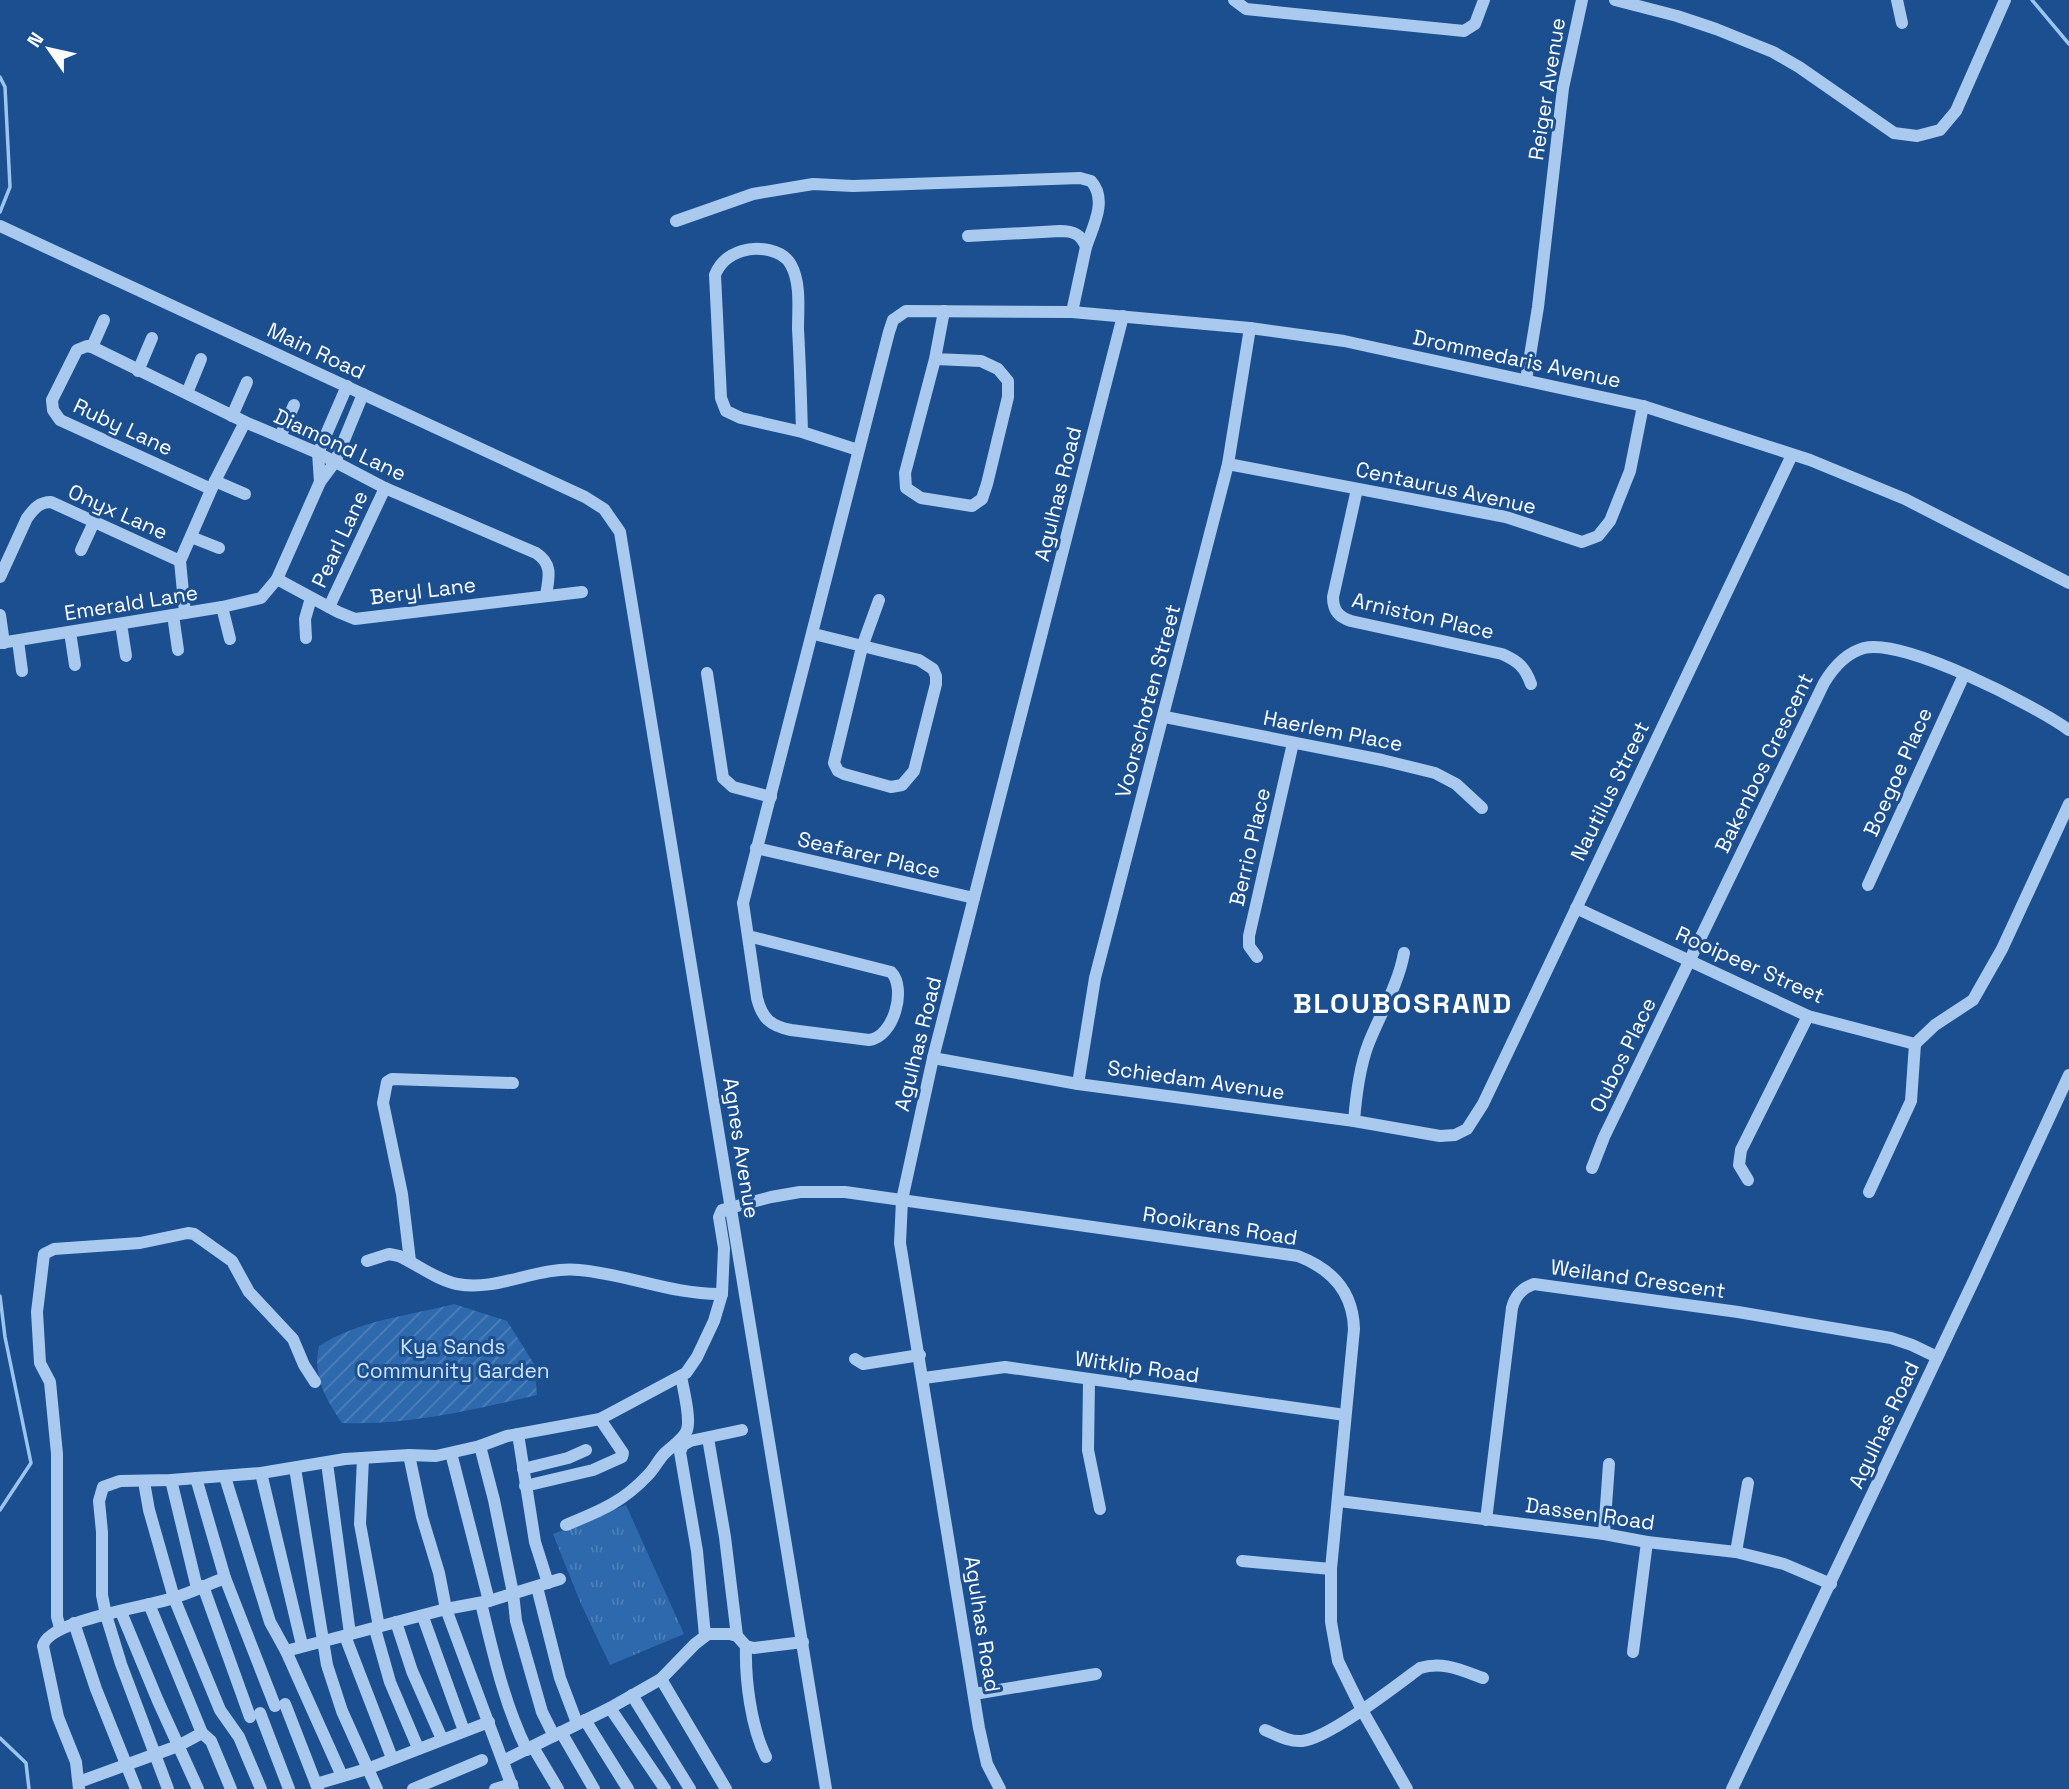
<svg xmlns="http://www.w3.org/2000/svg" width="2069" height="1789" viewBox="0 0 2069 1789" font-family="'Space Grotesk',sans-serif">
	<defs>
		<pattern id="park-tufts" width="24" height="20" patternUnits="userSpaceOnUse" patternTransform="scale(1.75)"><rect width="24" height="20" fill="#2e69ad"/><path d="M3 7l-1-3M5 7V3M7 7l1-3M15 17l-1-3M17 17v-4M19 17l1-3" fill="none" stroke="#4d80b9"/></pattern>
		<pattern id="garden-furrows" width="10" height="10" patternUnits="userSpaceOnUse" patternTransform="scale(1.75)"><rect width="10" height="10" fill="#2e69ad"/><path d="M-1 1l2-2M0 10L10 0M9 11l2-2" fill="none" stroke="#4d80b9"/></pattern>
	</defs>
	<rect width="100%" height="100%" fill="#1b4f8f"/>
	<polygon fill="url(#park-tufts)" points="626,1505 684,1634 610,1665 581,1604 553,1534"/>
	<path fill="url(#garden-furrows)" d="M 454,1304 L 507,1321 L 534,1364 L 537,1395 C 474,1410 406,1426 342,1423 C 326,1399 312,1376 319,1346 C 359,1320 408,1316 454,1304 Z"/>
	<g fill="none" stroke-linecap="round" stroke-linejoin="round">
		<g stroke="#9cc4f0" stroke-width="3.5">
			<polyline points="2032,0 2069,44"/>
			<polyline points="0,77 5,87 10,187 0,212"/>
			<polyline points="0,1296 5,1337 31,1463 0,1510"/>
			<polyline points="0,1738 26,1763 29,1789"/>
		</g>
		<g stroke="#a9c9ee" stroke-width="12">
			<polyline points="1234,0 1246,9 1464,31 1475,24 1484,0"/>
			<polyline points="1615,0 1677,16 1716,29 1773,52 1799,67 1894,133 1917,136 1940,130 1956,111 2005,0"/>
			<polyline points="1897,0 1902,23"/>
			<path d="M 676,221 L 753,194 L 813,184 L 853,186 L 1080,178 L 1091,181 C 1108,200 1093,226 1086,247"/>
			<polyline points="0,226 585,497 604,509 620,532 826,1789"/>
			<path d="M 968,236 L 1060,231 C 1073,231 1081,234 1086,247 L 1072,312"/>
			<polyline points="92,347 104,320"/>
			<polyline points="935,359 981,361 998,369 1008,381 1008,397 987,484 982,499 972,506 921,498 906,488 905,473 935,359 944,311"/>
			<polyline points="138,371 152,338"/>
			<polyline points="1526,380 1538,307 1563,88 1582,0"/>
			<polyline points="187,393 201,359"/>
			<polyline points="232,416 247,382"/>
			<path d="M 802,432 C 801,398 800,363 798,329 C 798,309 801,283 791,265 C 783,249 757,246 742,251 C 729,255 720,262 715,275 L 721,398 L 726,411 L 741,418 L 802,432 L 858,450"/>
			<polyline points="280,437 294,405"/>
			<polyline points="1228,464 1506,517 1582,542 1598,536 1610,521 1630,471 1643,406"/>
			<polyline points="215,481 245,494"/>
			<polyline points="320,482 318,453 347,386"/>
			<path d="M 211,489 L 60,420 L 53,410 L 52,400 L 77,350 L 87,346 L 92,347 L 245,422 L 318,453 L 385,488 L 536,553 C 553,564 549,577 546,595"/>
			<path d="M 1357,489 L 1333,597 C 1333,611 1339,617 1351,621 L 1502,654 C 1518,661 1525,667 1531,684"/>
			<polyline points="191,537 219,548"/>
			<polyline points="81,550 94,522"/>
			<path d="M 0,577 L 27,518 C 34,509 39,502 51,502 L 180,561"/>
			<polyline points="277,579 338,612 355,619 582,592"/>
			<polyline points="222,607 230,639"/>
			<polyline points="329,607 385,488"/>
			<polyline points="185,613 180,561 215,481 245,422"/>
			<polyline points="0,615 4,643"/>
			<polyline points="173,615 178,650"/>
			<polyline points="121,624 126,656"/>
			<polyline points="70,632 75,665"/>
			<polyline points="814,634 919,660 933,669 936,676 936,684 914,771 902,785 891,787 844,774 838,771 834,763 862,647 879,600"/>
			<polyline points="306,638 305,619 311,598"/>
			<polyline points="18,641 22,671"/>
			<polyline points="0,643 222,607 261,598 277,579 320,482 335,462 363,394"/>
			<polyline points="707,673 723,778 733,787 771,797"/>
			<polyline points="1165,717 1382,760 1435,773 1456,784 1482,808"/>
			<polyline points="756,848 974,898"/>
			<polyline points="1868,885 1964,675"/>
			<polyline points="1576,908 1808,1016 1915,1044 1935,1025 1973,1000 2002,949 2069,804"/>
			<path d="M 748,936 L 891,972 C 907,988 894,1037 869,1040 L 791,1030 C 770,1026 762,1018 757,998 L 743,903 L 889,332 L 893,320 L 906,311 L 1072,312 L 1250,328 L 1344,341 L 1643,406 L 1810,460 L 1905,499 L 2069,583"/>
			<polyline points="1257,957 1249,946 1249,936 1293,743"/>
			<polyline points="933,1058 1078,1084 1354,1121 1440,1136 1455,1135 1467,1129 1483,1104 1792,455"/>
			<polyline points="1078,1084 1095,978 1228,464 1250,328"/>
			<path d="M 1354,1121 C 1356,1096 1359,1069 1368,1045 C 1380,1014 1398,986 1404,953"/>
			<path d="M 1592,1168 L 1604,1137 L 1824,683 C 1833,668 1846,653 1864,648 C 1904,638 2034,705 2069,730"/>
			<polyline points="1748,1180 1739,1165 1741,1150 1808,1016"/>
			<polyline points="1869,1192 1911,1101 1915,1044"/>
			<path d="M 367,1261 L 389,1254 L 399,1256 C 418,1265 437,1280 457,1284 C 498,1292 536,1266 579,1270 C 627,1274 673,1295 722,1294"/>
			<polyline points="410,1261 402,1194 383,1103 387,1082 392,1079 513,1083"/>
			<polyline points="855,1359 863,1364 920,1355"/>
			<polyline points="924,1378 1005,1367 1345,1415"/>
			<polyline points="1089,1381 1088,1450 1100,1509"/>
			<polyline points="518,1434 535,1542 548,1583"/>
			<polyline points="708,1438 725,1537 737,1636"/>
			<polyline points="480,1446 494,1500 513,1593 516,1621 542,1712 554,1736"/>
			<polyline points="451,1453 489,1601"/>
			<polyline points="409,1455 422,1517 439,1573 446,1609 513,1789"/>
			<polyline points="363,1458 360,1524 379,1627"/>
			<polyline points="327,1463 350,1634"/>
			<polyline points="295,1468 327,1665 342,1711 377,1789"/>
			<polyline points="523,1469 568,1458 586,1450"/>
			<polyline points="261,1473 302,1645"/>
			<polyline points="225,1477 270,1622 286,1651 342,1776"/>
			<polyline points="196,1478 225,1578 275,1706"/>
			<polyline points="171,1480 197,1588"/>
			<polyline points="144,1482 149,1510 174,1598 220,1710 239,1737 261,1789"/>
			<polyline points="525,1486 593,1470 622,1457 623,1453 600,1419"/>
			<polyline points="1339,1501 1604,1534 1647,1542 1736,1552 1784,1564 1831,1584"/>
			<path d="M 1486,1520 L 1512,1308 C 1515,1296 1522,1288 1534,1284 L 1738,1312 L 1891,1338 L 1912,1345 L 1937,1357"/>
			<path d="M 566,1525 C 600,1511 623,1502 648,1475 C 655,1468 658,1460 665,1453 C 672,1446 684,1439 687,1430 C 691,1418 683,1388 681,1376"/>
			<polyline points="1604,1534 1609,1464"/>
			<polyline points="1736,1552 1748,1483"/>
			<polyline points="1242,1561 1331,1569"/>
			<polyline points="203,1586 250,1717"/>
			<polyline points="537,1587 560,1678 577,1723"/>
			<path d="M 481,1603 C 493,1652 504,1704 527,1750"/>
			<polyline points="149,1604 202,1733 211,1741 231,1789"/>
			<polyline points="121,1612 158,1701 198,1789"/>
			<polyline points="423,1617 464,1731"/>
			<polyline points="396,1622 412,1671 442,1739"/>
			<polyline points="74,1623 96,1689 136,1789"/>
			<polyline points="60,1628 57,1617 57,1454 50,1382 40,1363 37,1312 44,1254 54,1249 140,1243 188,1233 194,1234 232,1261 249,1292 293,1339 304,1365 315,1382"/>
			<polyline points="375,1629 390,1682 418,1748"/>
			<polyline points="345,1636 392,1758"/>
			<polyline points="705,1636 697,1551 680,1452 683,1445 690,1441 742,1430"/>
			<path d="M 746,1646 C 745,1680 751,1727 766,1757"/>
			<polyline points="286,1651 446,1609 489,1601 560,1579"/>
			<polyline points="1633,1652 1647,1542"/>
			<polyline points="661,1679 726,1789"/>
			<polyline points="974,1694 1096,1674"/>
			<polyline points="632,1695 690,1789"/>
			<polyline points="285,1704 318,1789"/>
			<polyline points="610,1708 665,1789"/>
			<polyline points="260,1713 289,1789"/>
			<polyline points="585,1720 628,1789"/>
			<path d="M 1265,1730 C 1277,1735 1289,1742 1302,1741 C 1328,1739 1397,1685 1420,1668 C 1443,1661 1461,1670 1483,1678"/>
			<polyline points="561,1732 594,1789"/>
			<polyline points="533,1747 558,1789"/>
			<polyline points="503,1761 610,1708 661,1679 695,1644 708,1634 730,1634 737,1636 746,1646 754,1648 803,1642"/>
			<polyline points="79,1782 178,1746 202,1733"/>
			<polyline points="316,1784 367,1769 489,1722"/>
			<path d="M 79,1789 L 76,1762 L 58,1717 L 43,1646 C 48,1620 148,1607 173,1598 C 191,1593 208,1584 225,1578"/>
			<path d="M 168,1789 L 121,1664 L 106,1615 L 102,1595 L 102,1532 L 99,1501 L 103,1487 L 120,1481 L 171,1480 L 261,1473 L 345,1459 L 409,1455 L 436,1456 L 480,1446 L 507,1436 L 600,1419 L 686,1373 L 697,1357 L 714,1321 L 722,1294 L 724,1248 L 719,1217 L 722,1210 L 771,1197 L 800,1192 L 845,1192 L 1298,1256 C 1332,1269 1353,1292 1354,1329 L 1331,1569 L 1331,1622 L 1338,1661 L 1362,1710 L 1407,1789"/>
			<polyline points="413,1789 482,1760"/>
			<polyline points="495,1789 512,1784"/>
			<polyline points="1000,1789 987,1764 979,1728 900,1243 902,1200 933,1058 1123,316"/>
			<polyline points="1732,1789 1975,1278 2069,1075"/>
		</g>
	</g>
	<g text-anchor="middle" stroke-width="6" stroke-linejoin="round" paint-order="stroke">
		<g font-size="21" fill="#fff" stroke="#1b4f8f">
			<text transform="translate(1547 89) rotate(-81)" y="7">Reiger Avenue</text>
			<text transform="translate(316 351) rotate(25)" y="7">Main Road</text>
			<text transform="translate(1517 359) rotate(12)" y="7">Drommedaris Avenue</text>
			<text transform="translate(123 427) rotate(25)" y="7">Ruby Lane</text>
			<text transform="translate(340 445) rotate(25)" y="7">Diamond Lane</text>
			<text transform="translate(1446 488) rotate(12)" y="7">Centaurus Avenue</text>
			<text transform="translate(1058 494) rotate(-76)" y="7">Agulhas Road</text>
			<text transform="translate(118 512) rotate(24)" y="7">Onyx Lane</text>
			<text transform="translate(340 539) rotate(-65)" y="7">Pearl Lane</text>
			<text transform="translate(423 591) rotate(-7)" y="7">Beryl Lane</text>
			<text transform="translate(131 603) rotate(-9)" y="7">Emerald Lane</text>
			<text transform="translate(1423 616) rotate(13)" y="7">Arniston Place</text>
			<text transform="translate(1148 701) rotate(-75)" y="7">Voorschoten Street</text>
			<text transform="translate(1333 731) rotate(11)" y="7">Haerlem Place</text>
			<text transform="translate(1764 763) rotate(-64)" y="7">Bakenbos Crescent</text>
			<text transform="translate(1898 772) rotate(-66)" y="7">Boegoe Place</text>
			<text transform="translate(1610 791) rotate(-64)" y="7">Nautilus Street</text>
			<text transform="translate(1250 847) rotate(-77)" y="7">Berrio Place</text>
			<text transform="translate(869 855) rotate(13)" y="7">Seafarer Place</text>
			<text transform="translate(1750 965) rotate(24)" y="7">Rooipeer Street</text>
			<text transform="translate(918 1044) rotate(-76)" y="7">Agulhas Road</text>
			<text transform="translate(1623 1055) rotate(-64)" y="7">Oubos Place</text>
			<text transform="translate(1196 1080) rotate(8)" y="7">Schiedam Avenue</text>
			<text transform="translate(741 1148) rotate(81)" y="7">Agnes Avenue</text>
			<text transform="translate(1220 1226) rotate(9)" y="7">Rooikrans Road</text>
			<text transform="translate(1638 1279) rotate(8)" y="7">Weiland Crescent</text>
			<text transform="translate(1137 1367) rotate(8)" y="7">Witklip Road</text>
			<text transform="translate(1884 1425) rotate(-65)" y="7">Agulhas Road</text>
			<text transform="translate(1590 1514) rotate(8)" y="7">Dassen Road</text>
			<text transform="translate(982 1624) rotate(81)" y="7">Agulhas Road</text>
		</g>
		<g font-size="21" fill="#cfe3fa" stroke="#1b4f8f">
			<text x="453" y="1354">Kya Sands<tspan x="453" dy="24">Community Garden</tspan></text>
		</g>
		<g font-size="28" font-weight="bold" letter-spacing="2" fill="#fff" stroke="#1b4f8f">
			<text x="1403" y="1013">BLOUBOSRAND</text>
		</g>
	</g>
	<g transform="translate(49 49) rotate(304)" stroke="#1b4f8f" stroke-width="5" paint-order="stroke">
	<path d="M0-5L12 26L0 18L-12 26Z" fill="#ffffff"/>
	<text y="-10" font-size="19" font-weight="bold" text-anchor="middle" fill="#ffffff">N</text>
	</g>
</svg>
